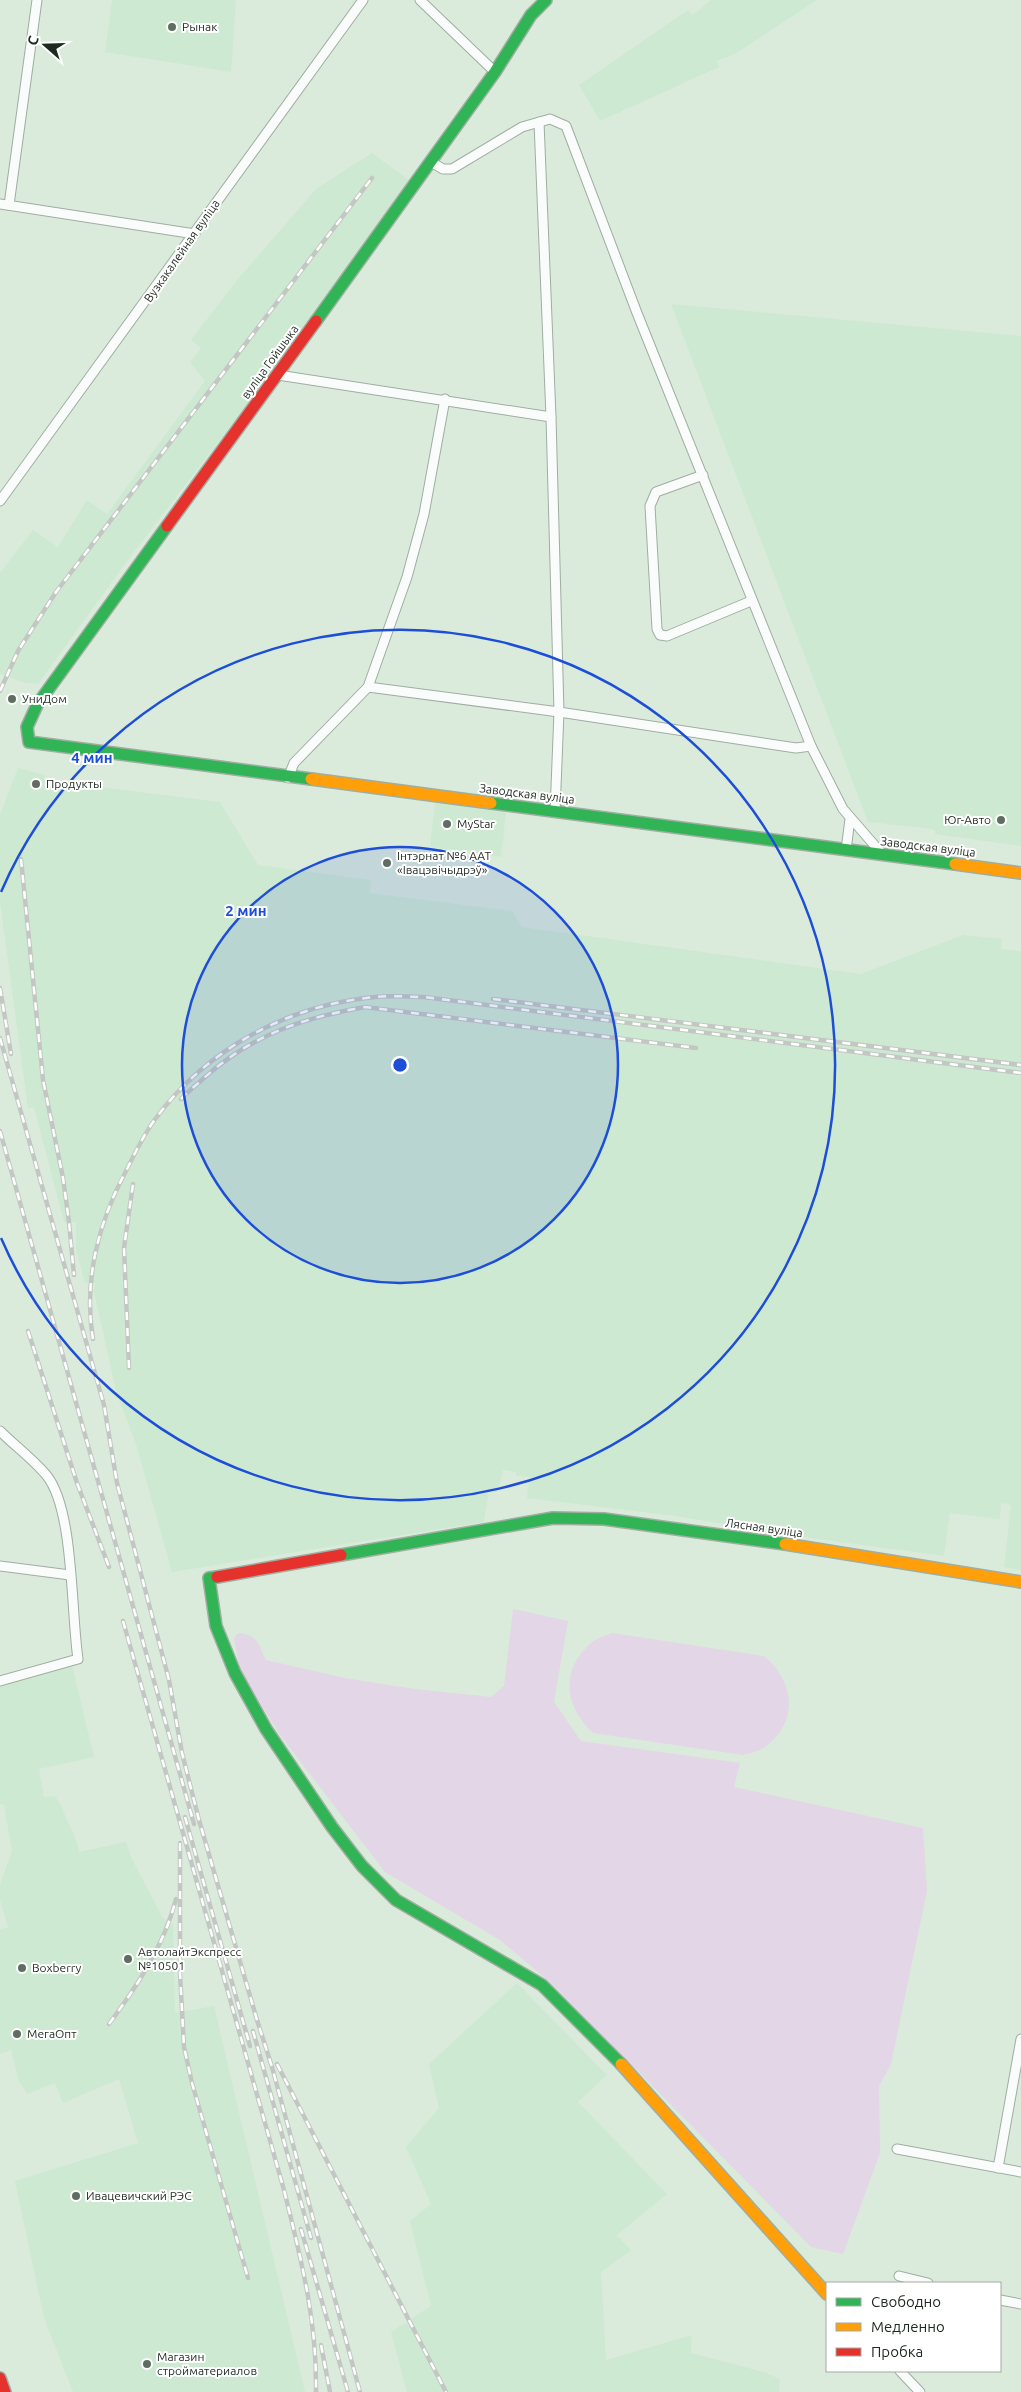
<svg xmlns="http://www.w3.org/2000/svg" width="1021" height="2392" viewBox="0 0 1021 2392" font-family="Ubuntu,sans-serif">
	<rect width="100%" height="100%" fill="#daebdc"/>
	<g fill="#cee9d1">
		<polygon points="112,0 236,0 231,72 105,52"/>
		<polygon points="711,0 817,0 735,54 716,61 719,67 600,121 579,85 688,10 693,15"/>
		<polygon points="372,153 409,180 241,412 125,564 38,684 26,683 0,674 0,573 33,530 58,547 87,500 107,514 205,381 190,362 201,348 191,340 238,279 316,189"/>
		<polygon points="671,304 1021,336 1021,846 935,834 935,830 926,828 868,822"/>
		<polygon points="18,768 45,775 44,780 59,782 220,802 258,865 371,880 370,893 512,911 522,927 861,974 963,935 1002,939 1001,949 1021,951 1021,1570 1004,1567 1011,1505 1001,1503 1000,1519 950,1513 944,1556 810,1538 675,1516 527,1498 529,1477 516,1476 516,1472 503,1470 498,1492 489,1491 484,1522 172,1572 136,1444 117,1395 94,1292 95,1283 85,1283 76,1250 76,1222 64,1222 34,1107 28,1108 0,902 0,815"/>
		<polygon points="435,802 506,813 501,857 430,847"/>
		<polygon points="72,1665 94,1757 39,1769 44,1797 55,1796 60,1804 77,1842 79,1852 126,1842 132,1859 163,1918 173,1924 175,2013 214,2006 305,2392 73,2392 44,2318 15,2181 138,2143 119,2079 63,2103 55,2083 27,2094 19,2081 11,2050 0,2054 0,1930 8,1927 0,1900 0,1884 12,1851 4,1805 0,1804 0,1686"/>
		<polygon points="517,1983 607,2075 578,2102 667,2194 617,2235 631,2250 601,2272 606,2360 692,2335 691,2353 764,2372 780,2379 779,2392 407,2392 391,2332 431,2306 410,2221 431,2204 406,2147 439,2108 429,2064"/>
	</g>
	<g fill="#e3d6e6">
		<path d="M 513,1609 L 568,1621 L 554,1702 L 581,1741 L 740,1763 L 734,1787 L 923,1828 L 927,1891 L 891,2064 L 879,2086 L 880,2153 L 843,2254 L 811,2247 L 551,1983 L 500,1940 L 385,1872 L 280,1735 L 247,1682 L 239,1664 L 234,1638 L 238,1633 C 258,1634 258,1644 266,1660 L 345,1678 L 415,1689 L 491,1697 L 504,1686 Z"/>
		<path d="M 612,1633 L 764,1656 C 794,1681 800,1721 765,1747 C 759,1751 750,1753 743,1755 L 593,1733 C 564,1706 560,1670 591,1643 C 597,1638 605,1636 612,1633 Z"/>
	</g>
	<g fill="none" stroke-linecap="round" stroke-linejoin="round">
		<g stroke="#a0ada2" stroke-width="11">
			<g id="street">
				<polyline points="420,0 495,72"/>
				<polyline points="539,122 551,417 559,712 555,812"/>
				<polyline points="431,162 443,169 452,169 522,127 550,119 566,126 637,313 811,746 843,809 883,855"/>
				<polyline points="0,204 195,234"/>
				<polyline points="9,205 37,0"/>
				<polyline points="278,375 551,417"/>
				<polyline points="703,475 656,492 650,506 657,629 660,635 667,636 751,601"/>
				<polyline points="0,501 363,0"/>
				<polyline points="368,687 559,712 796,748 811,746"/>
				<polyline points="288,778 294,763 368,687 407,577 424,514 445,399"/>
				<polyline points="846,850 850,819"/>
				<path d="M 0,1431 C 15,1446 34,1460 47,1476 C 74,1510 71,1613 78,1659 L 0,1681"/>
				<polyline points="0,1566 70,1575"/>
				<polyline points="897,2149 1021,2172"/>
				<polyline points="998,2168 1021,2039"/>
				<polyline points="899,2276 928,2283"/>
				<polyline points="1000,2300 1021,2304"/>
				<polyline points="900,2371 920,2392"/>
			</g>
		</g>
		<g stroke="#a0ada2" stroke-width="14">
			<g id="fast">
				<polyline points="316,321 495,72 531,15 546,0"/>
				<polyline points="167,526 37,705 27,727 29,742 311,779"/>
				<polyline points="491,803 955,864"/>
				<polyline points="341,1555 553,1518 604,1519 785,1544"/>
				<polyline points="217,1577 209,1578 216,1626 235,1673 266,1729 332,1827 362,1866 396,1900 542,1985 621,2064"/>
			</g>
		</g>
		<g stroke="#a0ada2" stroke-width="14">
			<g id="slow">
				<polyline points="311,779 491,803"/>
				<polyline points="955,864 1021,873"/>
				<polyline points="785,1544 1021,1582"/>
				<polyline points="621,2064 827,2294"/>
			</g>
		</g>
		<g stroke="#a0ada2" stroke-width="14">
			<g id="jam">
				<polyline points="167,526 316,321"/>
				<polyline points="217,1577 341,1555"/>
				<polyline points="0,2378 5,2392"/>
			</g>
		</g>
		<use href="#street" stroke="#f9fcfa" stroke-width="9"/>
		<use href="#fast" stroke="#30b455" stroke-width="11"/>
		<use href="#slow" stroke="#ff9f0a" stroke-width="11"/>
		<use href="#jam" stroke="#e5322d" stroke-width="11"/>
		<g stroke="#c3c7c3" stroke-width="4.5">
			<g id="rail">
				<polyline points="0,691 18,651 56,592 372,178"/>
				<polyline points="21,859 43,1080 63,1178 69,1222 74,1275"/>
				<polyline points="0,988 11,1054"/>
				<polyline points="493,999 1021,1065"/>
				<polyline points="0,1038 104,1405 117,1483 169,1680 182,1753 199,1820 257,2020 272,2067 360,2392"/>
				<path d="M 181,1099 C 188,1091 197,1085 204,1078 C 252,1035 302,1018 365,1007 L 696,1048"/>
				<polyline points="0,1131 194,1824"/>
				<polyline points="28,1331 77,1483 109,1567"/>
				<path d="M 93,1339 C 83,1281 99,1221 126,1171 C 135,1153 144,1134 156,1118 C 208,1048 289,1005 375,997 C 391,995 408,997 424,997 L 1021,1073"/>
				<polyline points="129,1368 124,1248 133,1184"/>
				<path d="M 123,1621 L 284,2190 C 301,2259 317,2319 316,2392"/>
				<polyline points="185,1817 250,2046"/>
				<polyline points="180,1843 180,1973 184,2047 192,2083 248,2278"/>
				<path d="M 109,2024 C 137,1986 164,1946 176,1899"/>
				<polyline points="253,2031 311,2238"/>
				<polyline points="277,2064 446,2392"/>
				<polyline points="301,2229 348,2392"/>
				<polyline points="321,2345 330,2392"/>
			</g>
		</g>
		<use href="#rail" stroke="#fff" stroke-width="2.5" stroke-dasharray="8" stroke-linecap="butt"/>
	</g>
	<circle cx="400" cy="1065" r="218" fill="#1d4ed8" fill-opacity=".12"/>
	<g fill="none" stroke="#1d4ed8" stroke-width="2.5">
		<circle cx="400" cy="1065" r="218"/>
		<path d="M1 892A435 435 0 1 1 1 1238"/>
	</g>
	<g fill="#606d61" stroke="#fff" stroke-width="2">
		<circle cx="172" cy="27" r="5"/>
		<circle cx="12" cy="699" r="5"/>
		<circle cx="36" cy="784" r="5"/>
		<circle cx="1001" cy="820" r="5"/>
		<circle cx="447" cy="824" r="5"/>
		<circle cx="387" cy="863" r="5"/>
		<circle cx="128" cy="1959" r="5"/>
		<circle cx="22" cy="1968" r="5"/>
		<circle cx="17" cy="2034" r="5"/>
		<circle cx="76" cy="2196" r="5"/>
		<circle cx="147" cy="2364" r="5"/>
	</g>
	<g text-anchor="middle" stroke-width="4" stroke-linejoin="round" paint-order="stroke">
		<g font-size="12" fill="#1e291f" stroke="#fff" text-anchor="start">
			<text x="182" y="31">Рынак</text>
			<text x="22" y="703">УниДом</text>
			<text x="46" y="788">Продукты</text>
			<text x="991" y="824" text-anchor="end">Юг-Авто</text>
			<text x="457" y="828">MyStar</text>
			<text x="397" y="860">Інтэрнат №6 ААТ<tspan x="397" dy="14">«Івацэвічыдрэў»</tspan></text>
			<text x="138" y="1956">АвтолайтЭкспресс<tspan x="138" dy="14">№10501</tspan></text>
			<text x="32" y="1972">Boxberry</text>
			<text x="27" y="2038">МегаОпт</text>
			<text x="86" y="2200">Ивацевичский РЭС</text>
			<text x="157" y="2361">Магазин<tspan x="157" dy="14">стройматериалов</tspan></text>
		</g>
		<g font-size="12" fill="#1e291f" stroke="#fff">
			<text transform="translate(182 251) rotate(-55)" y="4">Вузкакалейная вуліца</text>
			<text transform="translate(270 362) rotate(-54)" y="4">вуліца Гойшыка</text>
			<text transform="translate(527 794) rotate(7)" y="4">Заводская вуліца</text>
			<text transform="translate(928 847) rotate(7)" y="4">Заводская вуліца</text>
			<text transform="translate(764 1528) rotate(8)" y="4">Лясная вуліца</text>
		</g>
	</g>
	<circle cx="400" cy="1065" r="8" fill="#1d4ed8" stroke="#fff" stroke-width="2.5"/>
	<g font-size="15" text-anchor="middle" font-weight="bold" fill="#1d4ed8" stroke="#fff" stroke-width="4" stroke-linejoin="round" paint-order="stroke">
		<text x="92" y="763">4 мин</text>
		<text x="246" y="916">2 мин</text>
	</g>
	<rect x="826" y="2282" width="175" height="90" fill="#ffffff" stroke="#a5a9a5"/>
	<rect x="836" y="2298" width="25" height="8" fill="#30b455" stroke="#a5a9a5"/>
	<text x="871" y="2307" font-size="15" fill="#1e291f">Свободно</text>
	<rect x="836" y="2323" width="25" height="8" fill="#ff9f0a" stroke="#a5a9a5"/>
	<text x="871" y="2332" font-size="15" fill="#1e291f">Медленно</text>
	<rect x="836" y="2348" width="25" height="8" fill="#e5322d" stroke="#a5a9a5"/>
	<text x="871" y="2357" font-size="15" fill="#1e291f">Пробка</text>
	<g transform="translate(45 45) rotate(290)" stroke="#ffffff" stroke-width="4" paint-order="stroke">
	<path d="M0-4L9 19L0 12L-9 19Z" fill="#1e291f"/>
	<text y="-8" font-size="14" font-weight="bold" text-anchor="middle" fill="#1e291f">С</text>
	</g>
</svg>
